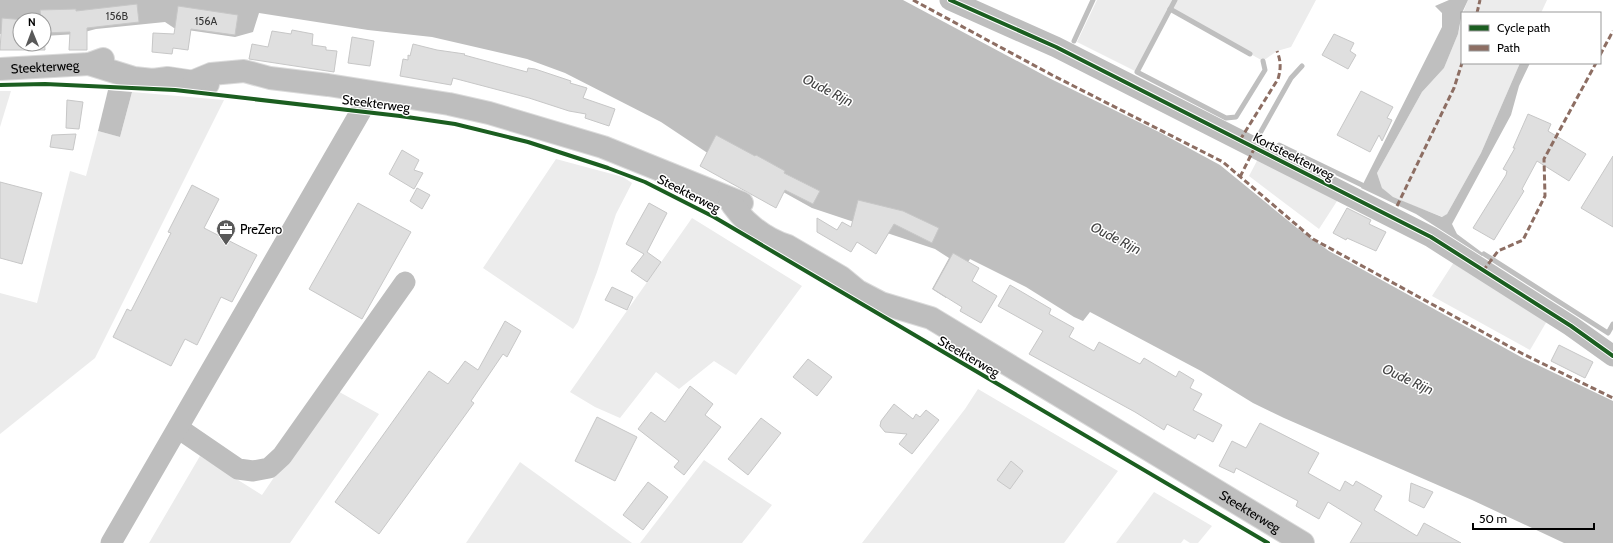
<svg xmlns="http://www.w3.org/2000/svg" width="1613" height="543" viewBox="0 0 1613 543" font-family="Cabin,sans-serif">
	<rect width="100%" height="100%" fill="#fff"/>
	<g fill="#ececec">
		<polygon points="1097,0 1316,0 1291,47 1277,51 1263,61 1170,9 1137,72 1077,42"/>
		<polygon points="1468,0 1547,0 1541,13 1463,13"/>
		<polygon points="1462,17 1462,63 1520,63 1481,153 1447,214 1443,217 1393,198 1382,188 1377,173 1422,92 1444,68 1458,34"/>
		<polygon points="0,91 11,91 0,127"/>
		<polygon points="132,92 224,100 95,358 0,434 0,293 37,303 70,171 86,176 98,131 120,137"/>
		<polygon points="1259,157 1339,198 1319,229 1249,176"/>
		<polygon points="556,159 623,177 632,183 616,214 597,272 578,322 573,329 483,268"/>
		<polygon points="692,218 802,286 736,375 714,361 679,389 656,372 620,418 595,407 570,392"/>
		<polygon points="1454,262 1547,321 1530,350 1432,296"/>
		<polygon points="334,389 379,414 290,543 149,543 200,456 262,495"/>
		<polygon points="978,389 1118,471 1064,543 862,543 965,409"/>
		<polygon points="704,460 772,505 742,543 640,543"/>
		<polygon points="520,462 632,543 466,543"/>
		<polygon points="1154,492 1212,526 1198,543 1190,543 1184,539 1181,543 1116,543"/>
	</g>
	<g fill="#bfbfbf">
		<polygon points="0,0 903,0 1051,79 1159,132 1220,165 1297,228 1329,251 1521,357 1613,401 1613,543 1564,543 1472,500 1284,418 1253,403 1201,371 1090,312 1083,321 1074,317 1026,287 970,259 946,298 932,289 949,258 935,249 812,208 776,188 746,174 706,152 661,122 565,73 527,59 432,37 368,30 259,13 253,32 235,37 174,28 165,22 96,29 77,34 44,36 44,20 20,20 20,35 0,34"/>
		<polygon points="1449,0 1468,0 1462,13 1458,34 1444,68 1422,92 1377,173 1382,188 1393,197 1442,217 1447,214 1481,153 1520,63 1530,63 1519,86 1511,115 1452,224 1457,234 1484,254 1482,256 1416,214 1361,188 1442,27 1442,13 1435,6"/>
		<polygon points="108,90 132,92 120,137 98,131"/>
	</g>
	<g fill="none" stroke-linecap="round" stroke-linejoin="round">
		<g stroke="#bfbfbf" stroke-width="5">
			<polyline points="1175,0 1137,72 1226,118 1236,117 1265,70 1263,61"/>
			<polyline points="1170,9 1250,54"/>
			<polyline points="1074,41 1093,0"/>
			<polyline points="1259,135 1291,78 1302,66"/>
			<polyline points="1279,145 1362,185"/>
			<polyline points="1484,254 1608,333 1613,324"/>
		</g>
	</g>
	<g fill="#dfdfdf" stroke="#c7c7c7">
		<polygon points="137,4 139,22 87,28 87,50 69,50 70,32 44,33 45,50 0,50 2,18 25,20 20,20 20,44 44,44 44,20 41,20 40,10 76,9 76,11"/>
		<polygon points="178,6 238,15 235,35 191,29 188,50 173,48 172,54 152,52 153,33 174,34"/>
		<polygon points="292,30 313,34 312,45 326,47 326,50 337,51 334,72 249,59 252,44 268,47 272,31 291,34"/>
		<polygon points="1334,34 1354,43 1350,51 1356,55 1348,69 1322,55"/>
		<polygon points="352,37 374,41 370,66 348,63"/>
		<polygon points="413,44 437,50 465,54 464,55 527,72 528,68 535,69 571,81 570,83 587,88 583,98 615,109 609,126 585,118 586,114 569,111 529,98 453,78 451,85 400,76 403,59 408,60 408,55 410,56"/>
		<polygon points="1361,91 1393,107 1387,118 1392,120 1382,141 1379,135 1370,152 1337,135"/>
		<polygon points="67,100 83,102 79,129 66,128"/>
		<polygon points="1528,114 1551,124 1548,131 1586,154 1569,181 1537,161 1522,189 1524,191 1494,240 1473,228 1506,175 1507,171 1503,169 1515,148 1513,148"/>
		<polygon points="76,134 73,150 50,147 52,135"/>
		<polygon points="716,135 755,156 756,155 785,171 784,173 820,191 813,204 785,190 776,208 700,166"/>
		<polygon points="402,150 419,160 414,170 423,173 414,189 389,174"/>
		<polygon points="1613,156 1613,227 1581,208"/>
		<polygon points="0,182 42,193 22,264 0,258"/>
		<polygon points="192,185 219,199 204,228 257,255 232,302 221,297 197,345 185,339 171,366 113,337 127,309 131,311 171,233 168,232"/>
		<polygon points="417,188 430,195 422,209 410,201"/>
		<polygon points="858,200 903,211 939,228 932,243 894,224 876,254 857,242 851,252 817,232 817,218 837,230 842,222 851,227"/>
		<polygon points="358,203 411,232 362,319 309,289"/>
		<polygon points="649,203 667,213 647,252 661,262 647,282 631,271 644,254 626,244"/>
		<polygon points="1347,208 1371,220 1369,224 1386,232 1376,251 1347,238 1346,240 1333,233"/>
		<polygon points="953,253 979,268 972,281 997,296 981,323 960,311 962,307 933,289"/>
		<polygon points="1010,285 1051,309 1049,314 1074,328 1069,337 1094,351 1099,342 1140,364 1144,358 1176,377 1179,371 1194,380 1190,388 1202,394 1193,410 1222,425 1213,442 1198,434 1195,439 1167,424 1164,430 1135,412 1029,354 1043,331 998,306"/>
		<polygon points="612,287 633,297 627,310 605,300"/>
		<polygon points="505,321 521,331 507,357 503,354 471,401 474,403 379,534 335,502 429,371 448,384 465,361 478,370"/>
		<polygon points="1559,345 1593,362 1585,378 1551,361"/>
		<polygon points="808,359 832,377 817,396 793,377"/>
		<polygon points="690,386 713,404 705,415 721,427 684,475 674,467 679,461 638,429 651,412 665,422"/>
		<polygon points="894,404 913,419 916,414 920,417 926,410 939,420 912,454 899,444 907,434 885,432 880,426 881,421"/>
		<polygon points="597,417 637,437 615,481 575,461"/>
		<polygon points="761,418 781,433 748,475 728,459"/>
		<polygon points="1260,423 1319,453 1308,473 1340,491 1345,481 1353,486 1356,481 1382,496 1374,510 1417,536 1424,523 1461,543 1350,543 1362,523 1328,502 1319,519 1296,506 1298,501 1236,468 1234,473 1219,466 1232,441 1246,448"/>
		<polygon points="1011,461 1023,471 1010,489 997,480"/>
		<polygon points="648,482 668,497 643,530 623,515"/>
		<polygon points="1411,483 1433,492 1424,508 1409,501"/>
	</g>
	<g fill="none" stroke-linecap="round" stroke-linejoin="round">
		<g stroke="#dbdbdb" stroke-width="24">
			<g id="major">
				<polyline points="89,64 134,78 153,80 168,78 208,84"/>
				<path id="s1" d="M 0,69 L 89,64 L 103,59"/>
				<polyline points="194,81 211,74 244,71 270,78 328,85 449,104 489,113 603,147 742,203"/>
				<path id="s2" d="M 728,198 C 741,220 763,238 788,246 L 841,277 L 858,291 L 881,303 L 931,318 L 1303,543"/>
			</g>
		</g>
		<g stroke="#bebebe" stroke-width="21">
			<polyline points="950,0 1056,47 1431,237 1571,326 1613,356"/>
			<polyline points="178,428 238,469 253,471 269,468 282,456 405,282"/>
			<polyline points="111,543 361,111 368,92"/>
		</g>
		<use href="#major" stroke="#bebebe" stroke-width="22"/>
		<g stroke="#8d6e63" stroke-width="3" stroke-dasharray="6 3" stroke-linecap="butt">
			<polyline points="913,0 1052,75 1223,162 1313,239 1523,354 1613,398"/>
			<polyline points="1477,13 1480,0"/>
			<polyline points="1600,55 1613,31"/>
			<path d="M 1240,140 L 1278,79 C 1281,69 1281,61 1277,51"/>
			<polyline points="1240,177 1255,147"/>
			<polyline points="1397,206 1454,88 1462,63"/>
			<polyline points="1483,271 1498,251 1523,240 1545,196 1544,159 1596,63"/>
		</g>
		<g stroke="#fff" stroke-width="6">
			<g id="cycleway">
				<polyline points="950,0 1056,47 1431,237 1571,326 1613,356"/>
				<polyline points="0,85 45,84 175,90 400,116 455,124 528,142 608,168 645,182 714,217 1268,543"/>
			</g>
		</g>
		<use href="#cycleway" stroke="#1b5e20" stroke-width="4"/>
	</g>
	<defs>
		<g id="office-pin" transform="scale(1)"><path d="M0 17L-7.5 6A9.5 9.5 0 1 1 7.5 6Z" fill="#595959" stroke="#fff"/><path d="M-6-3h4V-5.5h4V-3h4V5H-6ZM-1-4.5V-3h2v-1.5ZM-6 0V1H6V0Z" fill="#fff"/></g>
	</defs>
	<g fill-rule="evenodd">
		<use href="#office-pin" x="226" y="229"/>
	</g>
	<g text-anchor="middle" stroke-width="3" stroke-linejoin="round" paint-order="stroke">
		<g font-size="11" fill="#383838">
			<text x="117" y="20">156B</text>
			<text x="206" y="25">156A</text>
		</g>
		<g font-size="13" fill="#000" stroke="#fff">
			<text dy="5" stroke="none"><textPath href="#s1" startOffset="45">Steekterweg</textPath></text>
			<text transform="translate(376 103) rotate(7)" y="5">Steekterweg</text>
			<text transform="translate(1294 156) rotate(27)" y="5">Kortsteekterweg</text>
			<text transform="translate(689 193) rotate(27)" y="5">Steekterweg</text>
			<text transform="translate(969 356) rotate(30)" y="5">Steekterweg</text>
			<text dy="5" stroke="none"><textPath href="#s2" startOffset="613">Steekterweg</textPath></text>
		</g>
		<g font-size="13" fill="#000" stroke="#fff" text-anchor="start">
			<text x="240" y="234">PreZero</text>
		</g>
		<g font-size="14" font-style="italic" fill="#444" stroke="#fff">
			<text transform="translate(828 90) rotate(27)" y="5">Oude Rijn</text>
			<text transform="translate(1116 238) rotate(27)" y="5">Oude Rijn</text>
			<text transform="translate(1408 379) rotate(25)" y="5">Oude Rijn</text>
		</g>
	</g>
	<rect x="1461" y="12" width="140" height="52" fill="#ffffff" stroke="#999999"/>
	<rect x="1469" y="25" width="20" height="6" fill="#1b5e20" stroke="#999999"/>
	<text x="1497" y="32" font-size="12" fill="#000000">Cycle path</text>
	<rect x="1469" y="45" width="20" height="6" fill="#8d6e63" stroke="#999999"/>
	<text x="1497" y="52" font-size="12" fill="#000000">Path</text>
	<g transform="translate(32 32) rotate(359)"><circle r="19" fill="#ffffff" stroke="#999999"/>
	<path d="M0-3L7 15L0 10L-7 15Z" fill="#595959"/>
	<text y="-6" font-size="11" font-weight="bold" text-anchor="middle" fill="#000000">N</text>
	</g>
	<path d="M1473 523v6h121v-6" fill="none" stroke="#000000" stroke-width="2"/>
	<text x="1479" y="523" font-size="12" fill="#000000" stroke="#ffffff" stroke-width="3" paint-order="stroke">50 m</text>
</svg>
